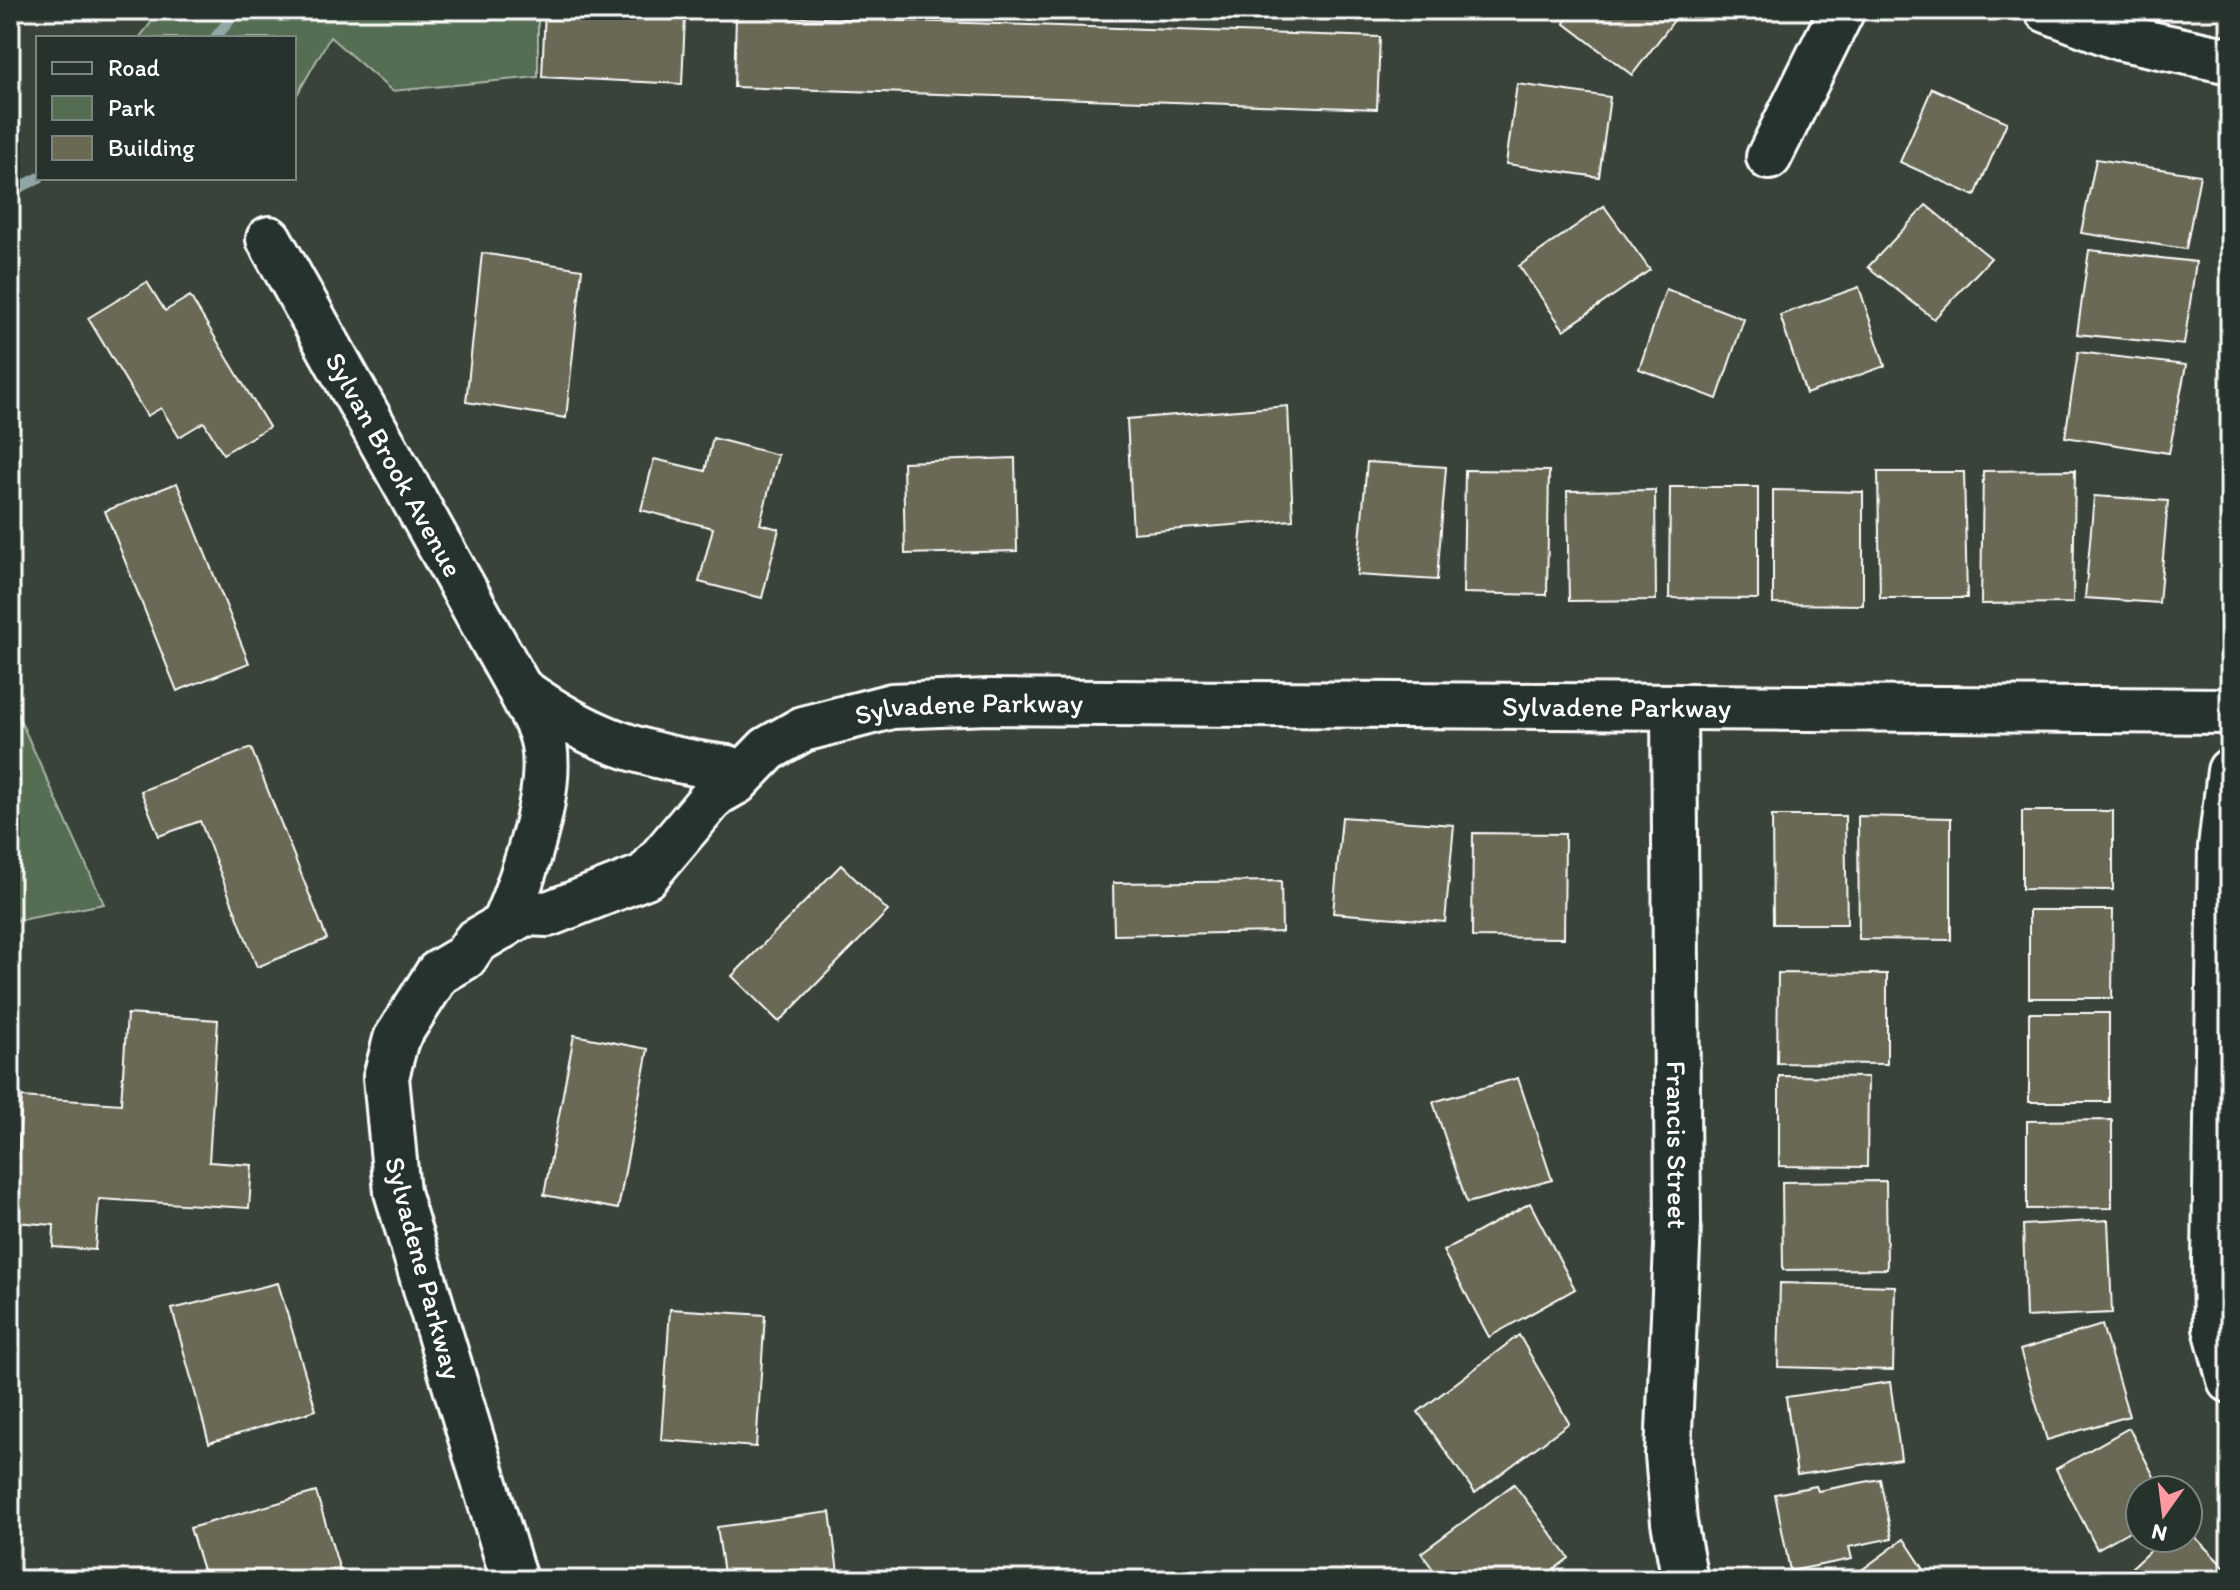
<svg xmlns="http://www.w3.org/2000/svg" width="2240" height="1590" viewBox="0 0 2240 1590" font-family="Itim,sans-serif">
	<rect width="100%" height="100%" fill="#3a4339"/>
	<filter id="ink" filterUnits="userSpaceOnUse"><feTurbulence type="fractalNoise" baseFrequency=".0125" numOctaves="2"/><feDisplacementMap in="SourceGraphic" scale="16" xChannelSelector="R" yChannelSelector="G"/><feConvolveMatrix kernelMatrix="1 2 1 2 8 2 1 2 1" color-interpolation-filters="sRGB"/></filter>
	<g filter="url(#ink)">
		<g fill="#556e53" stroke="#aab6a9" stroke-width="2">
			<polygon points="161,10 527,10 538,22 538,77 392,91 330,37 294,100 294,38 139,38"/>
			<polygon points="10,698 104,904 10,922"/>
		</g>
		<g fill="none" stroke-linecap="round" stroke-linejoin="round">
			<g stroke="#8fa5a6" stroke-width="11">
				<polyline points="215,38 238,10"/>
				<polyline points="10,192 39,178"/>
			</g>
		</g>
		<g fill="#6a6954" stroke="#fff" stroke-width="2">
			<polygon points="545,10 685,17 682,84 542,77"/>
			<polygon points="1574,10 1682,10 1632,75 1564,23"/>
			<polygon points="736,15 1380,37 1377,109 734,87"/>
			<polygon points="1517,84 1610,97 1599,177 1506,164"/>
			<polygon points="1932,88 2007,122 1975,196 1900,162"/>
			<polygon points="2096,159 2200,175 2186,249 2081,233"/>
			<polygon points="1926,205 1991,258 1934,319 1868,267"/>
			<polygon points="1604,206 1650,270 1564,330 1519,266"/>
			<polygon points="2089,250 2196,262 2184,345 2077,334"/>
			<polygon points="482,253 582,269 566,418 466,402"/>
			<polygon points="147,282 165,311 190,296 269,427 223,454 204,422 179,437 161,408 147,416 88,318"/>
			<polygon points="1859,287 1885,366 1806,394 1780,315"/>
			<polygon points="1666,289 1744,319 1717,399 1639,369"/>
			<polygon points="2078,352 2186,365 2169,453 2065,437"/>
			<polygon points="1288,406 1293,520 1133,533 1127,419"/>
			<polygon points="713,438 778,455 760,524 779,529 762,598 699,582 713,528 641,510 654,459 705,471"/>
			<polygon points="1015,458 1017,551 905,554 903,462"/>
			<polygon points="1367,462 1446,467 1437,580 1357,575"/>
			<polygon points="1465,470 1549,471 1547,595 1463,593"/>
			<polygon points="2075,470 2073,603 1981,604 1983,471"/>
			<polygon points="1878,472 1964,472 1967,598 1880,598"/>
			<polygon points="177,483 249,663 177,691 105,511"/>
			<polygon points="1670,487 1758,487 1758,599 1669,598"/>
			<polygon points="1655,490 1656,600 1569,601 1567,491"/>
			<polygon points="1773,490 1863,492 1863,605 1773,604"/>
			<polygon points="2094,496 2168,501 2159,603 2085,598"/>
			<polygon points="251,748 327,939 257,967 200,821 159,836 141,791"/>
			<polygon points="2022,811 2113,811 2113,890 2022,889"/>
			<polygon points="1772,816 1845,816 1847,924 1773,924"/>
			<polygon points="1858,816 1951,818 1951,940 1859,939"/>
			<polygon points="1342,817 1454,825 1445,922 1333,913"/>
			<polygon points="1473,833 1565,834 1564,938 1472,937"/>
			<polygon points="841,865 888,911 779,1022 732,976"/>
			<polygon points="1281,881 1282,932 1114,935 1113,883"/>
			<polygon points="2029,910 2113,910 2112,998 2029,998"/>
			<polygon points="1778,973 1887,974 1887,1064 1777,1063"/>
			<rect x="2029" y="1013" width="80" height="89"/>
			<polygon points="127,1014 218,1020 209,1162 252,1165 249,1208 99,1199 95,1250 53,1247 54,1225 14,1222 22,1097 121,1104"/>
			<polygon points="574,1035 648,1049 618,1209 544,1195"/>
			<polygon points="1779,1076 1868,1077 1867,1167 1779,1166"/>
			<polygon points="1518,1078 1552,1180 1467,1203 1433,1102"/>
			<polygon points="2112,1120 2112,1208 2027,1209 2027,1121"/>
			<polygon points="1886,1181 1887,1269 1783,1270 1782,1182"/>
			<polygon points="1530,1203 1575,1289 1489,1337 1443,1251"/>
			<polygon points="2108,1220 2112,1313 2026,1317 2023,1225"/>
			<polygon points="278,1283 316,1410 209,1443 172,1309"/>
			<polygon points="1780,1283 1895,1286 1893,1370 1778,1367"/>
			<polygon points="670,1309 765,1315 756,1447 661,1440"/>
			<polygon points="2102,1325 2129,1416 2047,1440 2020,1350"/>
			<polygon points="1519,1335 1569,1423 1475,1493 1418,1412"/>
			<polygon points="1890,1382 1901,1459 1797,1475 1786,1397"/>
			<polygon points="2129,1428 2161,1490 2140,1490 2140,1525 2097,1549 2056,1469"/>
			<polygon points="1880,1479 1892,1538 1849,1547 1852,1559 1790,1571 1775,1494 1816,1486 1818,1491"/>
			<polygon points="1514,1484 1569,1558 1540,1580 1441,1580 1421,1553"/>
			<polygon points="316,1492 343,1580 206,1580 190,1528"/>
			<polygon points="830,1512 839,1580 725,1580 717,1527"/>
			<polygon points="2188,1530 2230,1573 2230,1580 2120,1578 2164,1538 2188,1538"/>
			<polygon points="1904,1539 1931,1580 1848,1580"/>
		</g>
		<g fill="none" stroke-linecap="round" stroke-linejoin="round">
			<g stroke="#fff" stroke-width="50">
				<g id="minor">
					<polyline points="2047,10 2118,37 2230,61"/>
					<polyline points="1769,157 1842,10"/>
					<path id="s1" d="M 269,239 L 519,688 C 526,703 536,718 541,733 C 558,781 523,880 503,926"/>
					<path d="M 521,690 C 589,739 646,758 728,768 L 736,782"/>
					<path id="s2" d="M 1674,709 L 1678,1223 L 1668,1455 L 1674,1522 L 1685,1580"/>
					<polyline points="2230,771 2221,847 2215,1260 2216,1328 2230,1380"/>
					<path id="s3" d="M 514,1580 L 397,1192 L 386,1077 L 396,1039 L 438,973 L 465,957 L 475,942 L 524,913 L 548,914 L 646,876 L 715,794 L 736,782 L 768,749 L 803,729 L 892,706 L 987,702 L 2230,711"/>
				</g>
			</g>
			<use href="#minor" stroke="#26332d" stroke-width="44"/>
		</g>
	</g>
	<g text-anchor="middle" stroke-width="7" stroke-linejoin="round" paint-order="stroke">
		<g font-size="28" fill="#fff" stroke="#26332d">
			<text dy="10" stroke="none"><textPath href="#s1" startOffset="258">Sylvan Brook Avenue</textPath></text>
			<text dy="10" stroke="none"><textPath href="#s3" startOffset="1908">Sylvadene Parkway</textPath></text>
			<text dy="10" stroke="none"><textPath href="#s3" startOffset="1260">Sylvadene Parkway</textPath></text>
			<text dy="10" stroke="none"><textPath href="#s2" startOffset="436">Francis Street</textPath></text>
			<text transform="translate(424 1268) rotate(75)" y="10">Sylvadene Parkway</text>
		</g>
	</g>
	<rect width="2240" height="1590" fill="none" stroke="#26332d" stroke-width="40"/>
	<rect x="20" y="20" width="2200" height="1550" fill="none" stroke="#fff" stroke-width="3" filter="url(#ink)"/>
	<rect x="36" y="36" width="260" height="144" fill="#26332d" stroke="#7d8581" stroke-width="2"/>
	<rect x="52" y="62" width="40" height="12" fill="#26332d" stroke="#7d8581" stroke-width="2"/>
	<text x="108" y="76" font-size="24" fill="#ffffff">Road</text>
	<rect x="52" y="96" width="40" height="24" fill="#556e53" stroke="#7d8581" stroke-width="2"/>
	<text x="108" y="116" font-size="24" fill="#ffffff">Park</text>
	<rect x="52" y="136" width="40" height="24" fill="#6a6954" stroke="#7d8581" stroke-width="2"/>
	<text x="108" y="156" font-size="24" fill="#ffffff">Building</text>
	<g transform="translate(2164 1514) rotate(194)"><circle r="38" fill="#26332d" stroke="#7d8581" stroke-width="2"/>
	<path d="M0-6L14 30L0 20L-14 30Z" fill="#ff9aa2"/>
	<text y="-12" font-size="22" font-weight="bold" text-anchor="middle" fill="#ffffff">N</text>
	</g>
</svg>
